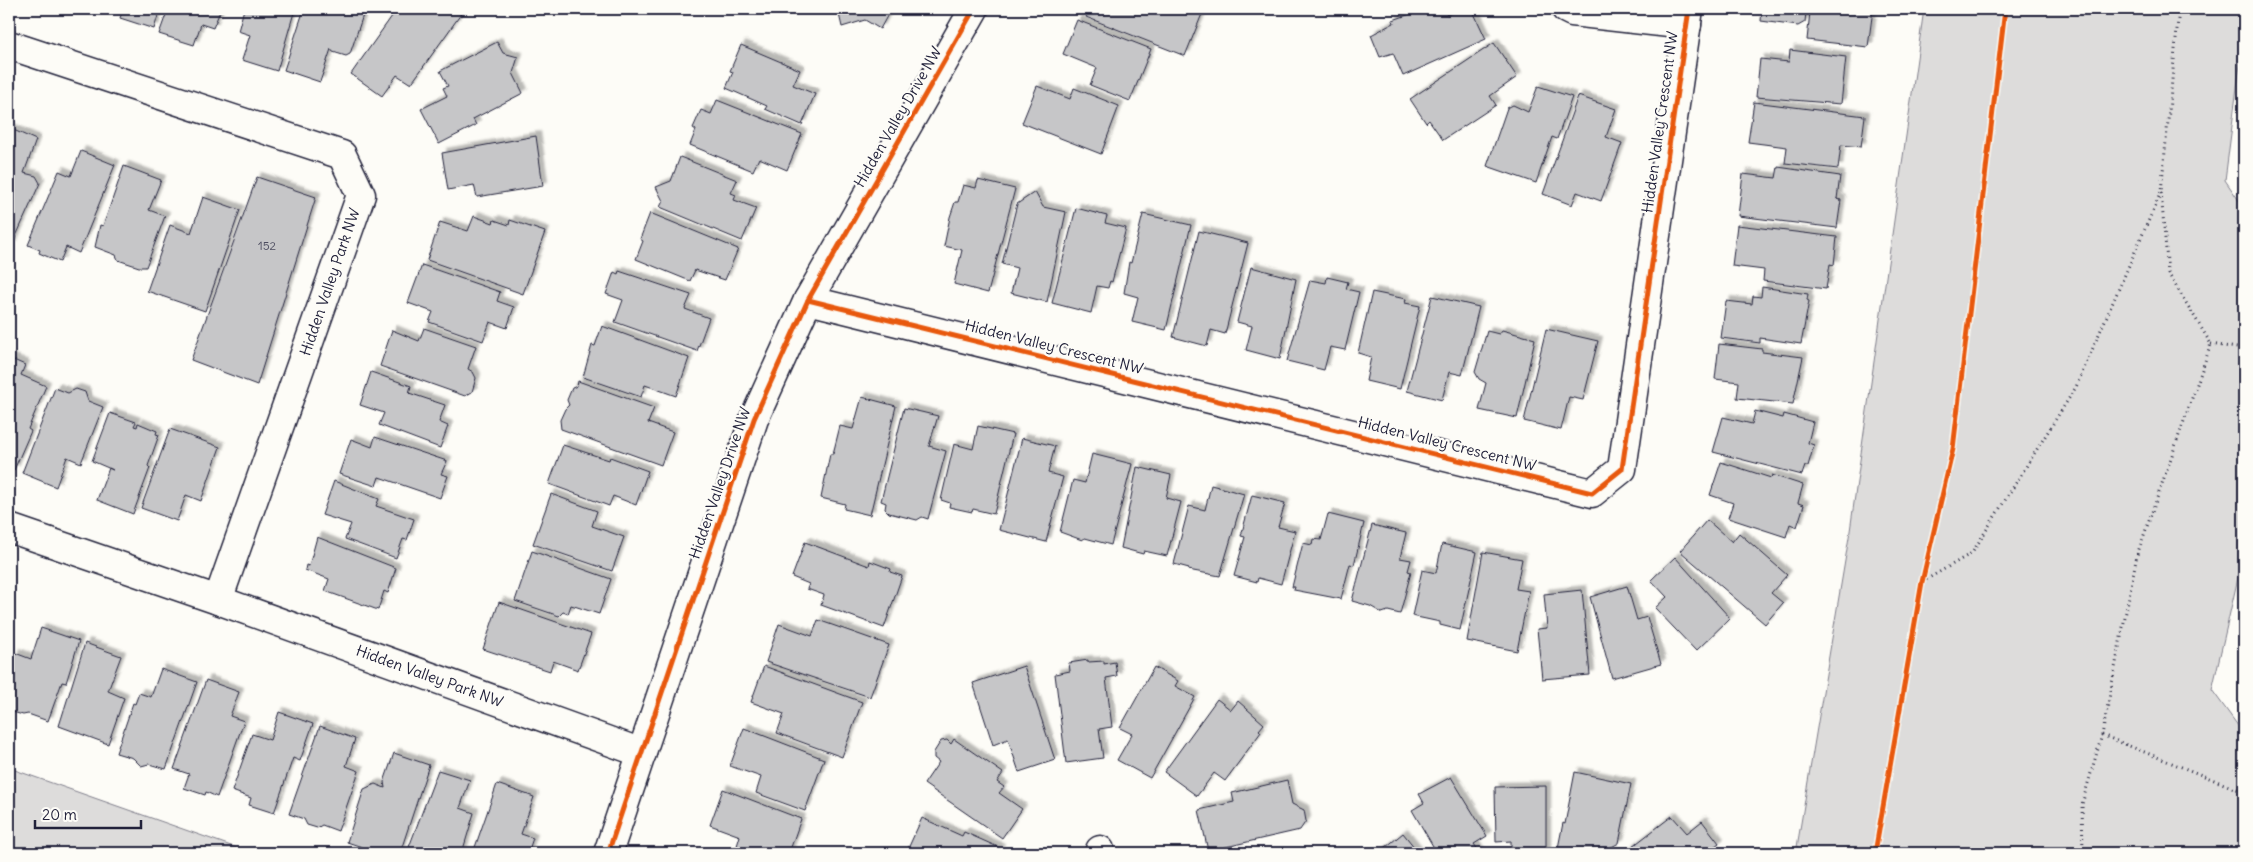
<svg xmlns="http://www.w3.org/2000/svg" width="2253" height="862" viewBox="0 0 2253 862" font-family="Delius,sans-serif">
	<defs>
		<filter id="shadow"><feDropShadow dx="4.5" dy="-4.5" stdDeviation="1" flood-color="#0004"/></filter>
	</defs>
	<rect width="100%" height="100%" fill="#fdfcf7"/>
	<filter id="ink" filterUnits="userSpaceOnUse"><feTurbulence type="fractalNoise" baseFrequency=".02" numOctaves="2"/><feDisplacementMap in="SourceGraphic" scale="10" xChannelSelector="R" yChannelSelector="G"/><feConvolveMatrix kernelMatrix="1 2 1 2 8 2 1 2 1" color-interpolation-filters="sRGB"/></filter>
	<g filter="url(#ink)">
		<g fill="#dddcdb" stroke="#807f8b">
			<polygon points="1924,9 2244,9 2244,33 2225,180 2244,208 2244,552 2212,690 2244,734 2244,853 1796,853 1850,531"/>
			<polygon points="9,768 251,853 9,853"/>
		</g>
		<g fill="#c6c6c8" stroke="#22223b" filter="url(#shadow)">
			<polygon points="123,9 160,9 154,29 120,18"/>
			<polygon points="168,9 221,9 213,28 201,24 194,45 159,34"/>
			<polygon points="244,9 295,9 277,71 242,60 250,35 238,31"/>
			<polygon points="304,9 365,9 350,54 346,56 333,52 331,49 320,82 284,70"/>
			<polygon points="397,9 453,9 461,14 411,84 397,75 382,96 351,74"/>
			<polygon points="891,9 880,29 865,20 842,27 838,10"/>
			<polygon points="1090,9 1204,9 1185,56 1086,17"/>
			<polygon points="1425,9 1444,9 1447,15 1460,9 1472,9 1486,39 1403,76 1393,53 1380,57 1371,35 1394,23 1393,20"/>
			<polygon points="1762,9 1873,9 1868,47 1807,40 1810,12 1806,12 1805,22 1798,26 1761,21"/>
			<polygon points="1077,20 1151,49 1130,101 1090,85 1097,68 1063,54"/>
			<polygon points="497,42 503,53 518,57 513,73 523,93 473,119 476,125 439,144 421,109 447,96 443,88 448,86 440,71"/>
			<polygon points="1494,43 1517,77 1490,96 1496,105 1443,140 1429,120 1426,123 1410,99"/>
			<polygon points="741,45 800,70 793,85 815,94 802,125 765,109 767,106 726,88 733,72 730,71"/>
			<polygon points="1790,50 1846,57 1841,104 1756,97 1760,59 1789,62"/>
			<polygon points="1037,86 1070,99 1074,88 1119,106 1101,154 1022,123"/>
			<polygon points="1538,86 1572,97 1557,139 1552,137 1536,183 1487,166 1507,108 1513,105 1528,112"/>
			<polygon points="1578,96 1616,109 1606,137 1622,143 1601,201 1577,192 1572,205 1543,194"/>
			<polygon points="717,100 802,134 787,170 759,158 753,171 690,145 696,130 693,128 701,110 711,114"/>
			<polygon points="1754,102 1865,116 1861,147 1841,145 1838,169 1785,163 1787,147 1748,142"/>
			<polygon points="9,128 36,140 24,173 36,176 40,183 12,245 9,244"/>
			<polygon points="536,136 543,186 477,197 474,185 448,190 442,153"/>
			<polygon points="81,151 115,165 79,253 66,247 60,262 39,253 40,250 28,245 59,171 71,176"/>
			<polygon points="680,157 737,180 731,193 736,195 734,200 756,208 742,241 660,207 663,201 656,187 671,181"/>
			<polygon points="124,166 161,180 149,210 165,216 146,267 139,267 118,260 116,255 95,247 100,225 103,226"/>
			<polygon points="1778,167 1840,176 1837,199 1841,200 1837,228 1738,216 1743,174 1776,178"/>
			<polygon points="257,177 316,197 257,385 191,360"/>
			<polygon points="978,180 1015,189 988,293 954,284 962,250 944,246 950,217 955,202 958,202 963,185 976,188"/>
			<polygon points="1035,192 1043,207 1066,212 1047,302 1011,293 1017,268 1002,264 1017,204"/>
			<polygon points="203,197 240,210 205,311 147,291 170,225 191,233"/>
			<polygon points="1076,208 1107,216 1105,223 1126,228 1112,282 1110,281 1108,288 1097,286 1091,313 1052,303"/>
			<polygon points="650,213 738,249 725,280 695,270 690,281 636,259 643,241 640,239"/>
			<polygon points="1143,214 1191,225 1166,330 1132,322 1138,297 1124,293 1129,262 1131,263"/>
			<polygon points="474,216 493,223 494,220 509,225 510,220 545,232 523,294 427,260 440,222 468,231"/>
			<polygon points="1737,225 1837,237 1834,265 1830,264 1826,289 1763,281 1764,270 1732,266"/>
			<polygon points="1199,231 1248,243 1225,334 1211,330 1207,346 1173,337"/>
			<polygon points="422,265 500,292 497,301 514,307 507,328 490,322 483,341 429,322 433,312 408,303"/>
			<polygon points="1251,267 1296,279 1280,359 1246,350 1252,326 1237,322"/>
			<polygon points="619,271 691,295 685,309 709,318 697,351 615,322 623,300 606,294 614,272 618,274"/>
			<polygon points="1327,277 1348,282 1346,289 1359,292 1345,350 1330,347 1324,370 1287,361 1310,280 1326,283"/>
			<polygon points="1762,287 1808,294 1807,300 1809,301 1801,344 1760,338 1760,343 1721,338 1726,301 1752,304 1753,296 1761,297"/>
			<polygon points="1372,292 1406,299 1405,303 1420,306 1400,389 1366,381 1371,357 1358,353"/>
			<polygon points="1432,296 1479,307 1462,375 1449,372 1442,400 1407,391"/>
			<polygon points="602,326 689,358 676,396 645,385 641,397 583,377 592,345 595,346"/>
			<polygon points="424,328 476,346 468,369 473,372 476,378 472,392 465,396 380,366 392,330 419,341"/>
			<polygon points="1546,329 1598,341 1583,400 1569,397 1561,430 1524,421"/>
			<polygon points="1502,330 1535,339 1517,418 1479,410 1486,383 1479,379 1475,372 1487,331 1499,334"/>
			<polygon points="1719,344 1762,349 1762,352 1803,357 1793,404 1737,398 1739,382 1715,379"/>
			<polygon points="9,358 25,365 21,375 46,386 28,429 31,431 14,470 9,467"/>
			<polygon points="371,372 411,386 409,393 445,405 439,422 448,426 440,448 379,425 384,413 360,405"/>
			<polygon points="578,381 654,408 648,423 673,432 661,465 561,429 560,420 565,409 569,405 567,400 572,388 577,386"/>
			<polygon points="55,388 68,393 76,389 85,392 88,401 103,407 81,463 67,457 56,487 22,473"/>
			<polygon points="862,397 896,406 870,515 844,509 845,504 821,498 830,454 833,454 840,426 853,429"/>
			<polygon points="904,408 938,416 929,446 946,451 928,519 922,517 917,520 889,513 885,509 886,503 881,501"/>
			<polygon points="1755,411 1783,418 1784,414 1813,422 1808,443 1814,445 1808,466 1805,466 1802,475 1713,452 1723,417 1752,424"/>
			<polygon points="110,413 136,422 134,426 137,427 138,423 157,431 156,434 159,435 148,466 150,468 133,514 97,500 109,468 113,470 92,461"/>
			<polygon points="978,426 1013,434 994,514 973,509 972,512 949,507 950,503 941,500 954,444 973,449"/>
			<polygon points="170,429 220,447 201,501 186,495 177,521 141,508"/>
			<polygon points="375,437 447,461 441,474 448,476 440,498 379,477 376,486 339,474 351,439 372,447"/>
			<polygon points="1022,438 1055,446 1048,473 1063,477 1046,542 999,530"/>
			<polygon points="563,445 609,460 610,457 648,471 636,505 613,496 609,506 549,484"/>
			<polygon points="1092,454 1132,464 1111,545 1085,538 1082,540 1060,532 1073,480 1085,483"/>
			<polygon points="1721,462 1771,478 1772,475 1803,485 1798,503 1804,505 1797,527 1790,524 1786,537 1728,518 1733,503 1710,495"/>
			<polygon points="1137,467 1171,475 1166,498 1181,502 1167,556 1144,551 1143,554 1121,548"/>
			<polygon points="334,481 379,499 376,506 414,519 407,540 403,539 396,558 345,539 351,524 322,515"/>
			<polygon points="1211,485 1244,494 1220,576 1188,570 1189,568 1174,564 1189,506 1205,510"/>
			<polygon points="551,494 597,511 592,526 624,537 612,571 533,544"/>
			<polygon points="1252,495 1285,503 1278,527 1295,531 1281,584 1258,578 1257,582 1234,576 1245,537 1241,536"/>
			<polygon points="1328,514 1364,523 1354,565 1350,564 1341,599 1294,590 1295,587 1292,587 1303,543 1312,545 1313,539 1321,540"/>
			<polygon points="1707,520 1732,542 1739,533 1787,575 1771,593 1783,603 1765,624 1680,551"/>
			<polygon points="1372,525 1406,533 1400,558 1411,560 1408,571 1411,572 1400,614 1388,611 1382,613 1370,606 1352,601"/>
			<polygon points="317,537 396,568 388,593 384,591 378,610 325,591 329,579 305,570 306,565 309,566"/>
			<polygon points="805,542 869,566 870,561 891,569 890,572 902,576 884,628 821,605 824,595 807,589 809,584 792,577"/>
			<polygon points="1442,544 1477,552 1460,630 1440,625 1440,622 1412,616 1422,570 1436,573"/>
			<polygon points="532,551 611,579 599,614 571,605 568,614 563,612 559,616 515,601"/>
			<polygon points="1483,552 1522,559 1516,589 1529,591 1517,651 1467,641"/>
			<polygon points="1675,557 1730,618 1696,651 1655,608 1667,597 1651,580"/>
			<polygon points="1627,586 1637,620 1647,617 1661,664 1612,678 1590,597"/>
			<polygon points="1582,590 1590,675 1542,679 1537,629 1547,628 1544,594"/>
			<polygon points="499,602 591,634 578,670 553,661 550,671 483,649"/>
			<polygon points="818,620 889,645 870,697 766,662 779,624 812,636"/>
			<polygon points="41,628 79,641 66,683 62,682 48,721 28,714 23,715 9,711 9,673 15,653 31,659"/>
			<polygon points="85,643 121,656 108,691 124,698 108,744 59,726"/>
			<polygon points="1088,660 1088,662 1104,661 1104,664 1115,662 1117,676 1106,678 1112,727 1099,729 1103,758 1066,763 1055,674 1070,671 1069,663"/>
			<polygon points="764,666 862,702 842,757 777,733 784,714 751,702"/>
			<polygon points="1024,666 1055,760 1019,772 1008,739 993,745 973,683"/>
			<polygon points="1154,667 1178,681 1175,686 1195,697 1150,778 1117,760 1132,734 1120,728"/>
			<polygon points="161,669 197,682 166,769 149,764 141,766 133,758 116,753 133,703 135,704 139,693 151,697"/>
			<polygon points="206,680 239,692 230,716 244,721 217,797 206,792 205,795 184,788 189,774 174,769"/>
			<polygon points="1217,699 1231,710 1238,701 1264,724 1259,730 1261,732 1225,781 1214,773 1197,796 1164,772"/>
			<polygon points="279,712 313,724 300,761 293,758 274,813 249,805 251,798 232,791 252,734 270,740"/>
			<polygon points="320,726 355,739 346,766 359,771 338,831 322,825 317,828 307,825 304,819 289,814"/>
			<polygon points="744,728 824,759 805,811 756,793 761,777 730,766"/>
			<polygon points="954,739 1003,773 997,782 1004,787 999,793 1022,809 1002,838 924,784 939,762 934,758 934,752 941,741 947,740 951,744"/>
			<polygon points="394,753 429,765 400,853 380,853 347,842 364,789 375,784 385,788 384,782"/>
			<polygon points="438,770 470,780 460,808 474,813 462,853 421,853 409,847"/>
			<polygon points="1575,772 1631,784 1619,843 1606,850 1598,849 1597,853 1557,853 1563,823 1565,824"/>
			<polygon points="1451,777 1487,836 1474,844 1480,853 1437,853 1412,810 1424,803 1419,794"/>
			<polygon points="1287,780 1292,804 1304,810 1306,821 1300,830 1208,851 1199,810 1234,802 1232,793"/>
			<polygon points="497,784 534,797 521,834 533,838 528,853 473,853"/>
			<polygon points="1546,786 1546,853 1511,853 1511,841 1496,842 1495,787"/>
			<polygon points="723,789 801,819 789,853 738,853 738,849 736,849 740,836 710,825"/>
			<polygon points="1672,816 1687,833 1702,821 1719,843 1706,853 1624,853"/>
			<polygon points="922,818 962,836 964,832 1000,848 997,853 906,853"/>
			<polygon points="1403,833 1419,853 1381,853 1380,852"/>
		</g>
		<g fill="none" stroke-linecap="round" stroke-linejoin="round">
			<g stroke="#22223b" stroke-width="31">
				<g id="street">
					<polyline points="1566,9 1572,12 1687,25"/>
					<polyline points="9,45 342,155 361,195 218,600"/>
					<polyline points="808,300 1592,493 1622,469 1689,9"/>
					<path id="s1" d="M 9,528 L 218,600 L 642,753"/>
					<polyline points="1099,853 1100,850"/>
				</g>
			</g>
			<g stroke="#22223b" stroke-width="31">
				<polyline id="secondary" points="608,853 754,419 808,300 974,9"/>
			</g>
			<g stroke="#22223b" stroke-width="3" stroke-dasharray="1 4" stroke-linecap="butt">
				<polyline points="2211,344 2244,349"/>
				<polyline points="1922,582 1972,553 2076,387 2161,192"/>
				<polyline points="2102,735 2244,792"/>
				<polyline points="2083,853 2082,804 2102,735 2137,555 2211,344 2168,273 2161,192 2179,9"/>
			</g>
			<use href="#street" stroke="#fdfcf7" stroke-width="28"/>
			<use href="#secondary" stroke="#fdfcf7" stroke-width="28"/>
			<g stroke="#fdfcf7" stroke-width="8">
				<g id="cycleway">
					<polyline points="808,300 1592,493 1622,469 1689,9"/>
					<polyline points="608,853 754,419 808,300 974,9"/>
					<polyline points="1875,853 1922,582 1953,449 2005,9"/>
				</g>
			</g>
			<use href="#cycleway" stroke="#e8590c" stroke-width="5"/>
		</g>
	</g>
	<g text-anchor="middle" stroke-width="4.5" stroke-linejoin="round" paint-order="stroke">
		<g font-size="12" fill="#4b4b5e">
			<text x="267" y="250">152</text>
		</g>
		<g font-size="15" fill="#22223b" stroke="#fdfcf7">
			<text transform="translate(898 117) rotate(-60)" y="5">Hidden Valley Drive NW</text>
			<text transform="translate(1660 122) rotate(-82)" y="5">Hidden Valley Crescent NW</text>
			<text transform="translate(330 282) rotate(-71)" y="5">Hidden Valley Park NW</text>
			<text transform="translate(1054 347) rotate(14)" y="5">Hidden Valley Crescent NW</text>
			<text transform="translate(1447 444) rotate(14)" y="5">Hidden Valley Crescent NW</text>
			<text transform="translate(720 483) rotate(-71)" y="5">Hidden Valley Drive NW</text>
			<text dy="5" stroke="none"><textPath href="#s1" startOffset="446">Hidden Valley Park NW</textPath></text>
		</g>
	</g>
	<rect width="2253" height="862" fill="none" stroke="#fdfcf7" stroke-width="30"/>
	<rect x="15" y="15" width="2223" height="832" fill="none" stroke="#22223b" stroke-width="2" filter="url(#ink)"/>
	<path d="M35 820v8h106v-8" fill="none" stroke="#22223b" stroke-width="2.5"/>
	<text x="42" y="820" font-size="15" fill="#22223b" stroke="#fdfcf7" stroke-width="4" paint-order="stroke">20 m</text>
</svg>
